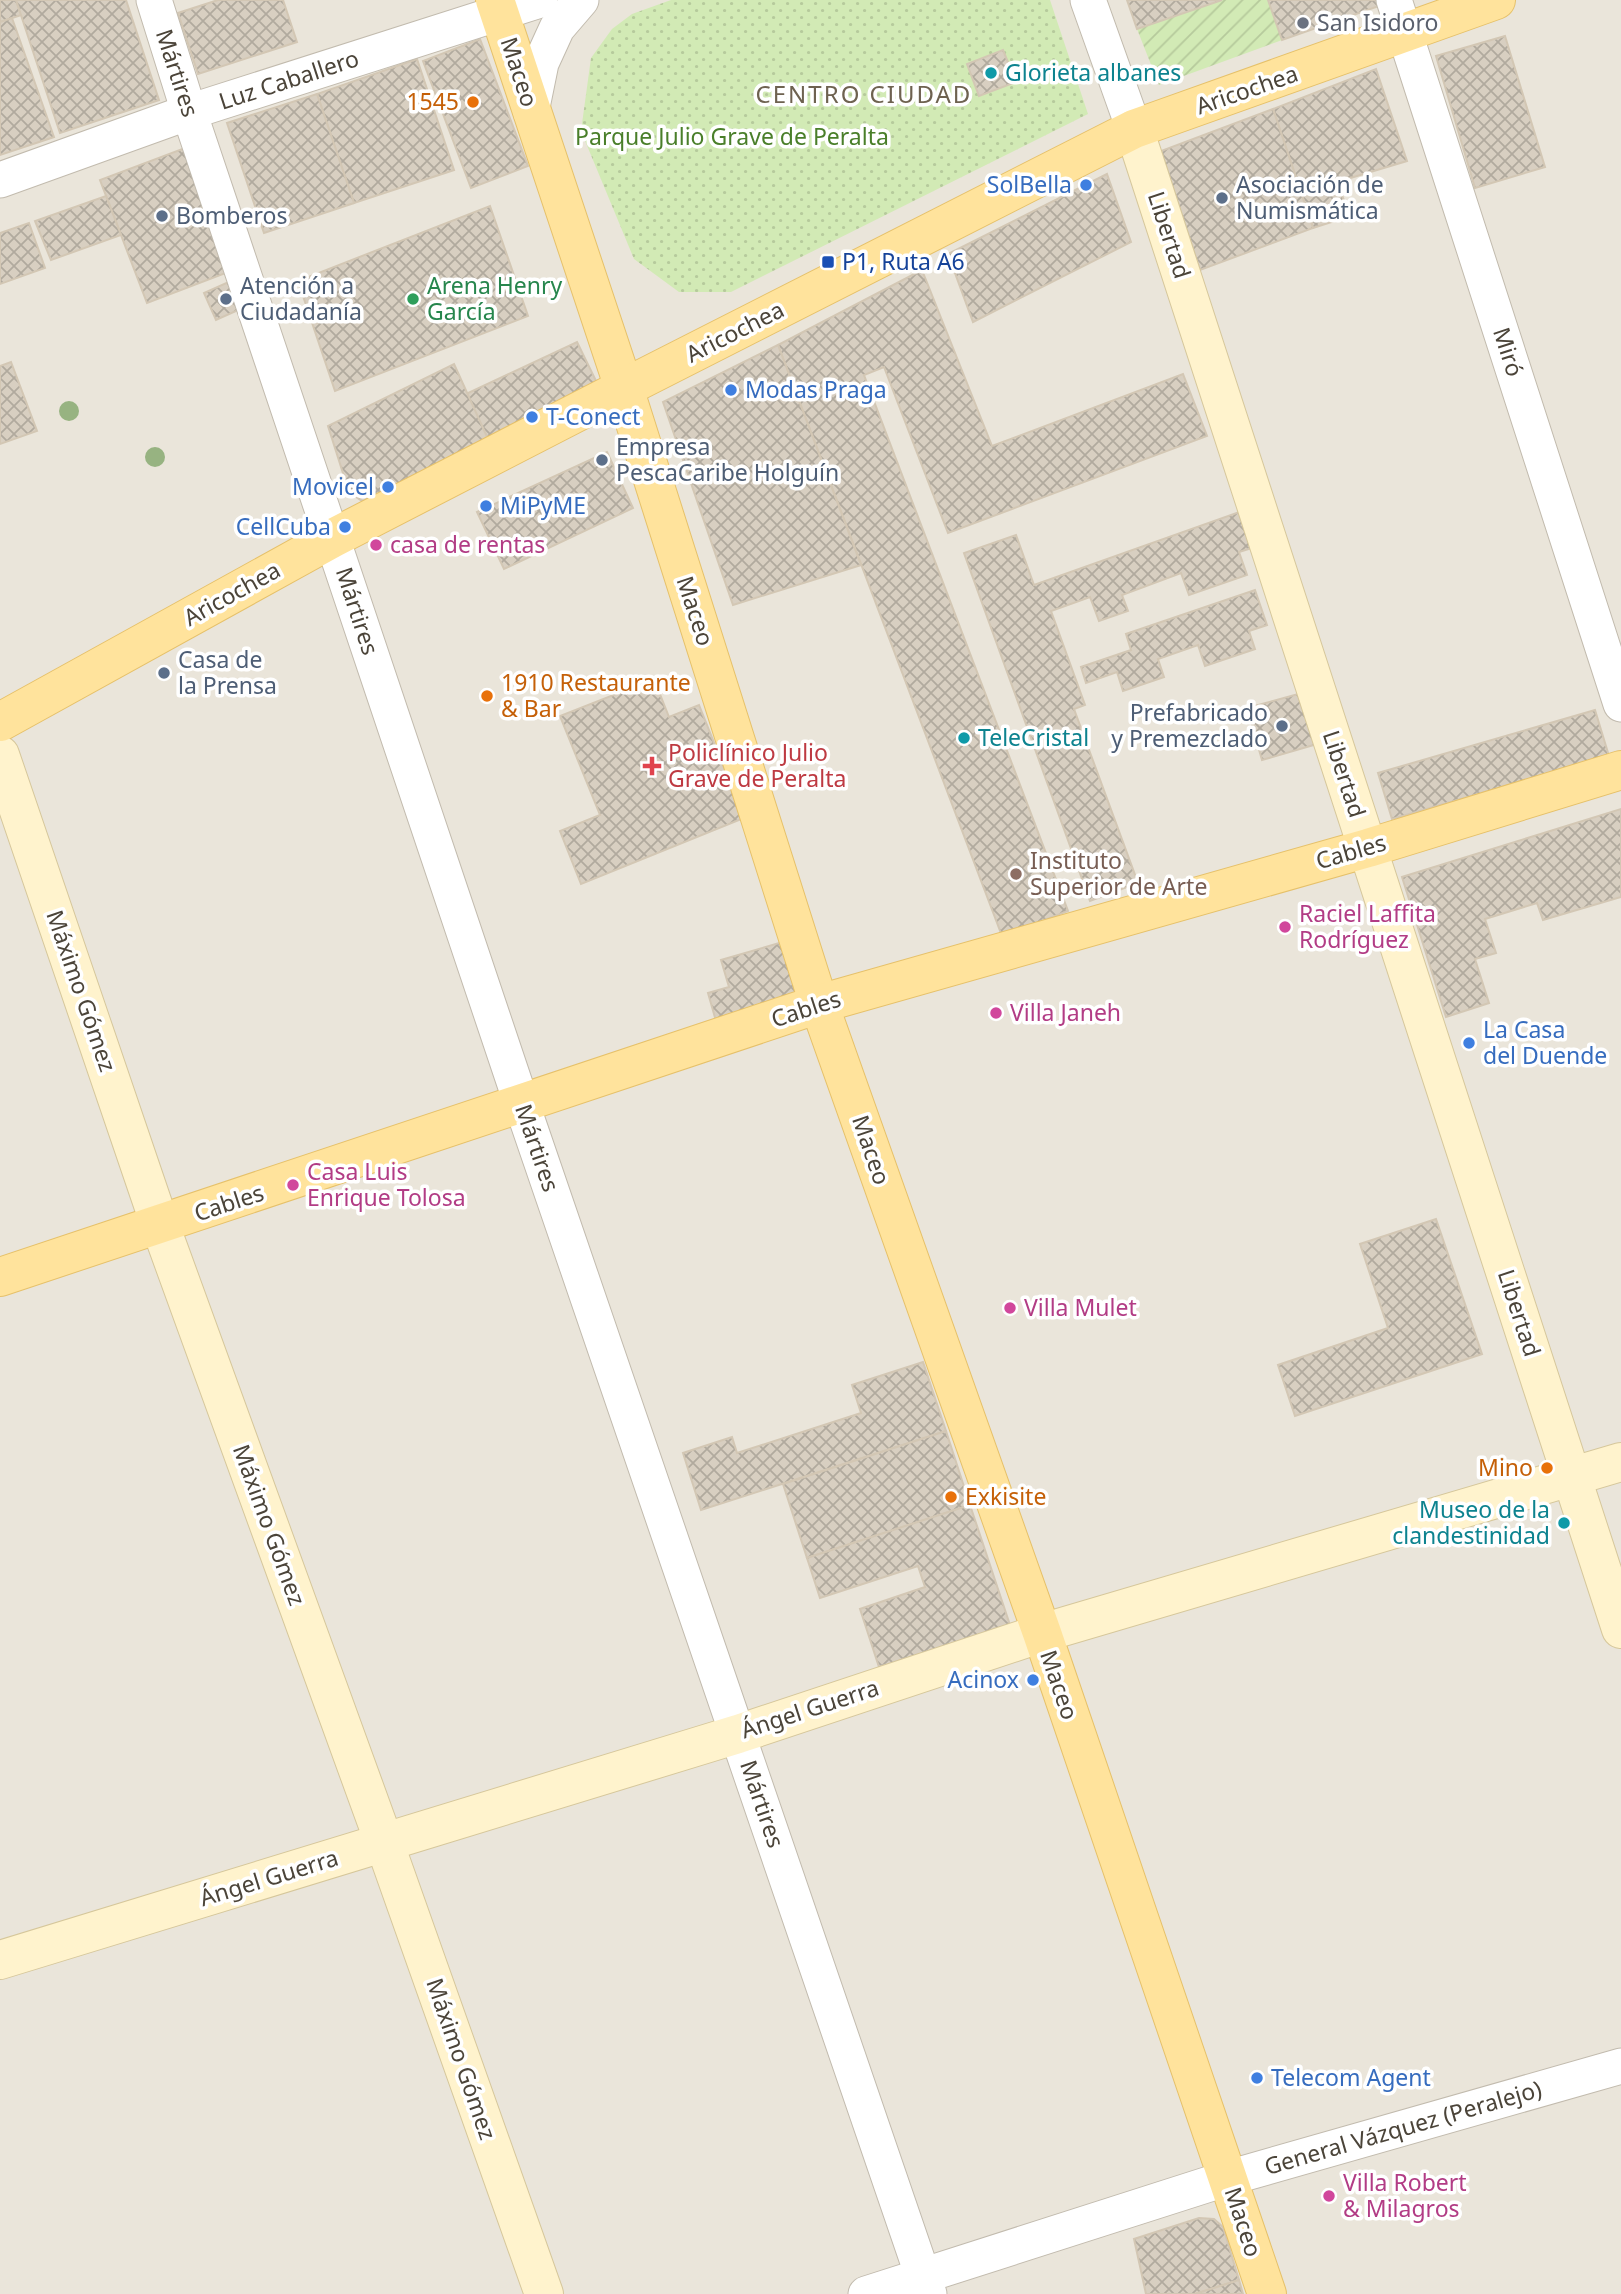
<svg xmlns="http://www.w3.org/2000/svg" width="1621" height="2294" viewBox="0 0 1621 2294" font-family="'Noto Sans',sans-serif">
	<defs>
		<pattern id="grass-dots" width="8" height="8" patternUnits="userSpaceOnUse" patternTransform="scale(1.75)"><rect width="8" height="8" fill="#d2eab5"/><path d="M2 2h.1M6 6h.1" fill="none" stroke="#b6ca9c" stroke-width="1.8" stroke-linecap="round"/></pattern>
		<pattern id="garden-furrows" width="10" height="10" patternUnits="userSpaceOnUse" patternTransform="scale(1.75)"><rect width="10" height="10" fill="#d2eab5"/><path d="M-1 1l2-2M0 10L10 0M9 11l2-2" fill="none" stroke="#b6ca9c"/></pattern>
		<pattern id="building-cross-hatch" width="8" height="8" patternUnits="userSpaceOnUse" patternTransform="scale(1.75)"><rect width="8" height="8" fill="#d8cfc1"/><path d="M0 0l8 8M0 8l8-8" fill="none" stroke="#b1aa9e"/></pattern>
	</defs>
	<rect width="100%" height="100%" fill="#f6f3ec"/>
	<rect fill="#eae5da" x="0" y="0" width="1621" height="2294"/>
	<polygon fill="url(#grass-dots)" points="671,0 1050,0 1088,114 731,292 679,292 634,259 581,131 591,58 612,29 632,14"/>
	<polygon fill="url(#garden-furrows)" points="1222,0 1268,0 1282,40 1159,85 1137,29"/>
	<g fill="url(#building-cross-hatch)" stroke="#d3c7b4" stroke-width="2">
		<polygon points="0,0 16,0 21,15 0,22"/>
		<polygon points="16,0 126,0 159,100 60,133"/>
		<polygon points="218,0 283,0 297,42 198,74 178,13"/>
		<polygon points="1127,0 1222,0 1137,29"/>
		<polygon points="1268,0 1376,0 1379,6 1282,40"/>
		<polygon points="12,18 54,137 0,155 0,22"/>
		<polygon points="1505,36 1545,167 1475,188 1436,56"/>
		<polygon points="480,39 528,166 471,188 423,61"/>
		<polygon points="1003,50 1016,82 979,96 967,64"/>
		<polygon points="417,59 454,170 354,203 317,94"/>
		<polygon points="1376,69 1407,161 1337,182 1350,216 1313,228 1273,109"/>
		<polygon points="317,94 354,203 264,233 227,123"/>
		<polygon points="1273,109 1313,228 1200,270 1161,151"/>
		<polygon points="185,148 231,271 147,303 100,180"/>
		<polygon points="1107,174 1131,242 973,322 948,254"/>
		<polygon points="106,196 121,235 51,260 35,221"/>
		<polygon points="490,206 528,316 335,391 298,281"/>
		<polygon points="29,223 45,268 0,284 0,233"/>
		<polygon points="922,270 992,446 1183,374 1207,436 948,533 884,367 864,375 1068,911 1002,936 778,345"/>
		<polygon points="233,280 245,307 216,320 204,293"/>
		<polygon points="577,342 599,387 488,439 466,394"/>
		<polygon points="778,345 861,565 733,605 663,402"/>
		<polygon points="11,362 37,431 0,444 0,366"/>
		<polygon points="454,364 488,439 368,505 349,492 328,426"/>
		<polygon points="607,452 633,508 504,569 477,512"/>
		<polygon points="1245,510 1258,546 1239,552 1247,575 1189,595 1181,573 1122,595 1128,611 1099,621 1090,597 1051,611 1085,705 1074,709 1138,883 1090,901 964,553 1016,535 1034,585"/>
		<polygon points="1255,590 1267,625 1249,631 1255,649 1205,666 1198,645 1158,659 1164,677 1123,691 1117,672 1086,683 1081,667 1131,650 1126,634"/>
		<polygon points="654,679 669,717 699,705 744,818 581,884 560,831 600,815 560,716"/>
		<polygon points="1302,693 1317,744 1262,760 1247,708"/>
		<polygon points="1595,710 1609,756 1392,819 1378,773"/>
		<polygon points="1621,809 1621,897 1543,920 1537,903 1485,919 1496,953 1475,959 1489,1003 1446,1017 1402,877"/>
		<polygon points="786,941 802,997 716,1021 708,993 729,987 721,960"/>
		<polygon points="1436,1219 1482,1354 1295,1416 1278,1365 1388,1328 1360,1244"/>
		<polygon points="923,1362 946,1431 701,1510 683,1453 732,1437 737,1453 861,1413 852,1385"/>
		<polygon points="946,1431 970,1505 807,1558 783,1484"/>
		<polygon points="970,1505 1010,1625 879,1667 860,1609 925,1587 918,1566 820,1598 807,1558"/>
		<polygon points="1199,2218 1214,2219 1223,2227 1239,2280 1195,2294 1146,2294 1134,2239"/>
		<polygon points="1239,2280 1243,2294 1195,2294"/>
	</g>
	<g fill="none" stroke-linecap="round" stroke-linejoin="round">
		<g stroke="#c2bbae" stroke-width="37">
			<g id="street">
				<polyline points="154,0 189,112 522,1105 929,2294"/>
				<polyline points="1088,0 1134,129"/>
				<polyline points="1394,0 1621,704"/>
				<polyline points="531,112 541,63 557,28 581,0"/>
				<polyline points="0,180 189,112 540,0"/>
				<polyline points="866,2294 1228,2178 1621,2066"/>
			</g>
		</g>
		<g stroke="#d6c79b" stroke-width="40">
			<g id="secondary">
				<polyline points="1134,129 1621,1629"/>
				<polyline points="0,755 160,1225 384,1842 544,2294"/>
				<polyline points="0,1960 738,1734 1042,1633 1621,1462"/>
			</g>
		</g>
		<g stroke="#e6c16a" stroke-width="40">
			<g id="primary">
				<polyline points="495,0 624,388 819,1004 1042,1633 1267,2294"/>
				<polyline points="0,722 333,538 624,388 1134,129 1496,0"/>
				<polyline points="0,1277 819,1004 1368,848 1621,770"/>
			</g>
		</g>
		<use href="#street" stroke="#fff" stroke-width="35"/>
		<use href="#secondary" stroke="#fff3cd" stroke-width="38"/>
		<use href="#primary" stroke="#ffe39c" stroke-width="38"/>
	</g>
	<g fill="#97b381">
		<circle cx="69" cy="411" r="10"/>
		<circle cx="155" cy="457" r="10"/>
	</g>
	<circle fill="#6b7280" stroke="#fff" stroke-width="2.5" cx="1303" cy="23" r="7"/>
	<g fill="#0f9aa8" stroke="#fff" stroke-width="2.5">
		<circle cx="991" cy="73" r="7"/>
		<circle cx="964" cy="738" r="7"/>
		<circle cx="1564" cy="1523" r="7"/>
	</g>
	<g fill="#e8710a" stroke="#fff" stroke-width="2.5">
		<circle cx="473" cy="102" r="7"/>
		<circle cx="487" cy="696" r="7"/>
		<circle cx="1547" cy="1468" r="7"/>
		<circle cx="951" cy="1497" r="7"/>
	</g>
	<g fill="#3f7fe0" stroke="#fff" stroke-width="2.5">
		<circle cx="1086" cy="185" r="7"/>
		<circle cx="731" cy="390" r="7"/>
		<circle cx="532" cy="417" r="7"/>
		<circle cx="388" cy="487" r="7"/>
		<circle cx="486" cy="506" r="7"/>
		<circle cx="345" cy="527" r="7"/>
		<circle cx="1469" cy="1043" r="7"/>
		<circle cx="1033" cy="1680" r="7"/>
		<circle cx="1257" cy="2078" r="7"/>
	</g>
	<g fill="#5c6f8a" stroke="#fff" stroke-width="2.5">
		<circle cx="1222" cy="198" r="7"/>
		<circle cx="162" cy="216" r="7"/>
		<circle cx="226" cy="299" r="7"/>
		<circle cx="602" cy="460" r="7"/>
		<circle cx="164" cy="673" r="7"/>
		<circle cx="1282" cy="726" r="7"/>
	</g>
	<rect fill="#1a4fb4" stroke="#fff" stroke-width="2.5" x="821" y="255" width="14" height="14" rx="3.5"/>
	<circle fill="#2e9e5b" stroke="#fff" stroke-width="2.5" cx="413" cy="299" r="7"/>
	<g fill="#d1479c" stroke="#fff" stroke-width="2.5">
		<circle cx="376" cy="545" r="7"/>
		<circle cx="1285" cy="927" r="7"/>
		<circle cx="996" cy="1013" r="7"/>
		<circle cx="293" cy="1185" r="7"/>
		<circle cx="1010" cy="1308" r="7"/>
		<circle cx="1329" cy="2196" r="7"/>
	</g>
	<path fill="#e0444e" stroke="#fff" stroke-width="2.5" d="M648.5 755.5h7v7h7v7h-7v7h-7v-7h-7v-7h7z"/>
	<circle fill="#8d6e63" stroke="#fff" stroke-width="2.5" cx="1016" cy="874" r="7"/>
	<g text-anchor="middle" stroke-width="7" stroke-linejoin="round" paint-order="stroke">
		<g font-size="23" fill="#5b616d" stroke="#fff" text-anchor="start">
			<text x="1317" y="31">San Isidoro</text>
		</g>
		<g font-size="23" fill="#4b4439" stroke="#fff">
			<text transform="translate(519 72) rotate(72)" y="8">Maceo</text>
			<text transform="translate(177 73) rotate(72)" y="8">Mártires</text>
			<text transform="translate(289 80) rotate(-18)" y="8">Luz Caballero</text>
			<text transform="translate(1247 90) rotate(-19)" y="8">Aricochea</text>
			<text transform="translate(1169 235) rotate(72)" y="8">Libertad</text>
			<text transform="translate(735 332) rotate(-27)" y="8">Aricochea</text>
			<text transform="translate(1508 352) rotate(72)" y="8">Miró</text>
			<text transform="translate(232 594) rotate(-29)" y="8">Aricochea</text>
			<text transform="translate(357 611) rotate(72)" y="8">Mártires</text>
			<text transform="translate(695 611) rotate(72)" y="8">Maceo</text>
			<text transform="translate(1344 774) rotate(72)" y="8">Libertad</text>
			<text transform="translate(1351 852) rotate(-16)" y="8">Cables</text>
			<text transform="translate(81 991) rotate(71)" y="8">Máximo Gómez</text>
			<text transform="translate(806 1009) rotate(-18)" y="8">Cables</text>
			<text transform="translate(537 1148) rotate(71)" y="8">Mártires</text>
			<text transform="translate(871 1150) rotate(71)" y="8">Maceo</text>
			<text transform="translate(229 1203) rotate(-18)" y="8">Cables</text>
			<text transform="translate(1519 1313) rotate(72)" y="8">Libertad</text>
			<text transform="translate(269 1525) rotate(70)" y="8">Máximo Gómez</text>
			<text transform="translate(1059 1685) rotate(71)" y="8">Maceo</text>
			<text transform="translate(810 1709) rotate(-18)" y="8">Ángel Guerra</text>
			<text transform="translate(762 1804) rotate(71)" y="8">Mártires</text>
			<text transform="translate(269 1878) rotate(-17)" y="8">Ángel Guerra</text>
			<text transform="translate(461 2059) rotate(71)" y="8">Máximo Gómez</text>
			<text transform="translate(1403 2128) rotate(-16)" y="8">General Vázquez (Peralejo)</text>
			<text transform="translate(1243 2222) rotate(72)" y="8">Maceo</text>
		</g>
		<g font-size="23" fill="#0d838f" stroke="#fff" text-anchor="start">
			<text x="1005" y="81">Glorieta albanes</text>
			<text x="978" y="746">TeleCristal</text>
			<text x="1550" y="1518" text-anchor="end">Museo de la<tspan x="1550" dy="26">clandestinidad</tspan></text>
		</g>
		<g font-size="23" fill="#c56008" stroke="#fff" text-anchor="end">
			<text x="459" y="110">1545</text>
			<text x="501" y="691" text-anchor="start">1910 Restaurante<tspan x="501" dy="26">&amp; Bar</tspan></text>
			<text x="1533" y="1476">Mino</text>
			<text x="965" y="1505" text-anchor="start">Exkisite</text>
		</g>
		<g font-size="23" fill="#4a7f2a" stroke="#fff">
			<text x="732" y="145">Parque Julio Grave de Peralta</text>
		</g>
		<g font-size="23" fill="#366cbe" stroke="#fff" text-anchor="start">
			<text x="1072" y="193" text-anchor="end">SolBella</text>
			<text x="745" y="398">Modas Praga</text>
			<text x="546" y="425">T-Conect</text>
			<text x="374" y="495" text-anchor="end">Movicel</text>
			<text x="500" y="514">MiPyME</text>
			<text x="331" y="535" text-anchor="end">CellCuba</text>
			<text x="1483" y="1038">La Casa<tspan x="1483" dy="26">del Duende</tspan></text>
			<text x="1019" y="1688" text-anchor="end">Acinox</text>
			<text x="1271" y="2086">Telecom Agent</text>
		</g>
		<g font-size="23" fill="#4e5e75" stroke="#fff" text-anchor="start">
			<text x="1236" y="193">Asociación de<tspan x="1236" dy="26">Numismática</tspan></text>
			<text x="176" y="224">Bomberos</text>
			<text x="240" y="294">Atención a<tspan x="240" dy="26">Ciudadanía</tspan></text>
			<text x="616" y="455">Empresa<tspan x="616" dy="26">PescaCaribe Holguín</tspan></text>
			<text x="178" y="668">Casa de<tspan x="178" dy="26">la Prensa</tspan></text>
			<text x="1268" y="721" text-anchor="end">Prefabricado<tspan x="1268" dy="26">y Premezclado</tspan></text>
		</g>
		<g font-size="23" fill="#164399" stroke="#fff" text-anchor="start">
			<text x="842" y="270">P1, Ruta A6</text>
		</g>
		<g font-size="23" fill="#27864d" stroke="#fff" text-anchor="start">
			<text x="427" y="294">Arena Henry<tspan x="427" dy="26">García</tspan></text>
		</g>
		<g font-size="23" fill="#b23c85" stroke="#fff" text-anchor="start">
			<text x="390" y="553">casa de rentas</text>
			<text x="1299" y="922">Raciel Laffita<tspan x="1299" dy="26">Rodríguez</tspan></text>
			<text x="1010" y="1021">Villa Janeh</text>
			<text x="307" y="1180">Casa Luis<tspan x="307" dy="26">Enrique Tolosa</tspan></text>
			<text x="1024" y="1316">Villa Mulet</text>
			<text x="1343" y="2191">Villa Robert<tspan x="1343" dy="26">&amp; Milagros</tspan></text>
		</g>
		<g font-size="23" fill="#be3a42" stroke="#fff" text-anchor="start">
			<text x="668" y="761">Policlínico Julio<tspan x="668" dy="26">Grave de Peralta</tspan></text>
		</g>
		<g font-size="23" fill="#785e54" stroke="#fff" text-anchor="start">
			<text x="1030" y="869">Instituto<tspan x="1030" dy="26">Superior de Arte</tspan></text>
		</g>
		<g font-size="24" letter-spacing="2" fill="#6e6250" stroke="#fff">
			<text x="864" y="103">CENTRO CIUDAD</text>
		</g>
	</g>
</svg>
